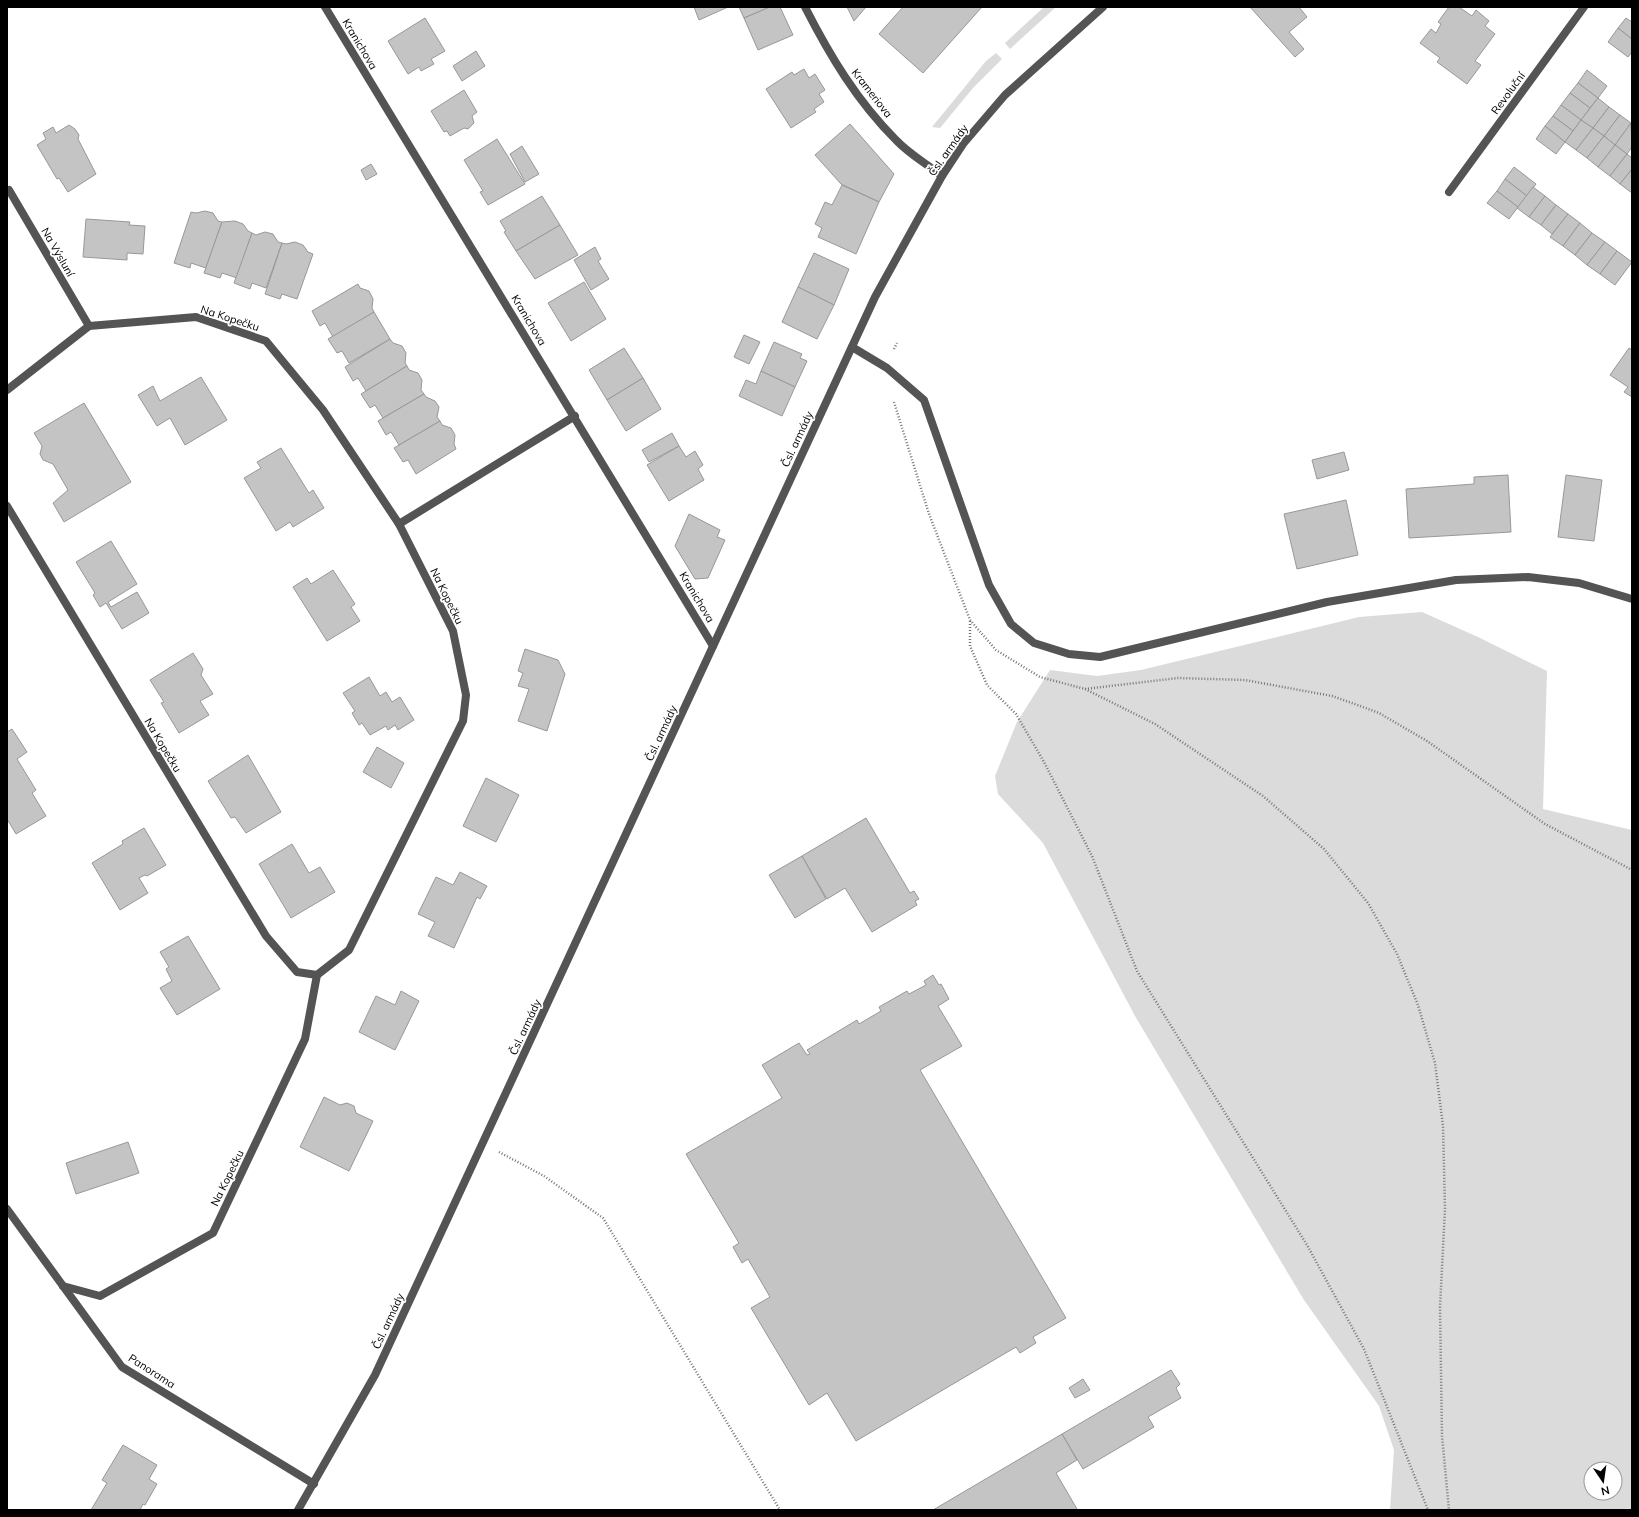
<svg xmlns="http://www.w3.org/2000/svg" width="1639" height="1517" viewBox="0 0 1639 1517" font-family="Mulish,sans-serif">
	<rect width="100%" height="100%" fill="#fff"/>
	<g fill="#dbdbdb" fill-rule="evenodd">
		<polygon points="1044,7 1056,7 1010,49 1005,43"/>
		<polygon points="996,53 1002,59 973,88 940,128 932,127 986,61"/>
		<path d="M 1422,612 L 1478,637 L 1547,671 L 1543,809 L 1632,830 L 1632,1510 L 1390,1510 L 1394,1450 L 1379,1406 L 1304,1300 L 1286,1270 L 1135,1016 L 1043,843 L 998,794 L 995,776 L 1017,722 L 1050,670 L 1097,676 L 1141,670 L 1359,617 ZM 1591,1469 L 1615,1469 L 1615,1493 L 1591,1493 Z"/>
	</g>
	<g fill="#c4c4c4" stroke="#989898">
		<polygon points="694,7 728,7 699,20"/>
		<polygon points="739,7 770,7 744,18"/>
		<polygon points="770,7 780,7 793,35 758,50 744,18"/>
		<polygon points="847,7 866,7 854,21"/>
		<polygon points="903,7 982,7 923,73 879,34"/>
		<polygon points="1250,7 1299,7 1307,17 1289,32 1304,49 1295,57"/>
		<polygon points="1449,7 1459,7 1472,16 1476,10 1489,21 1485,26 1495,34 1475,61 1481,65 1467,84 1437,62 1440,58 1420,43 1431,29 1436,33 1441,24 1438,22"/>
		<polygon points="425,18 445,51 431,59 434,64 421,71 419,67 408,74 388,41"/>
		<polygon points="1626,18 1632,22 1632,39 1618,28"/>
		<polygon points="1618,28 1632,39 1632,52 1628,57 1608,42"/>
		<polygon points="476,51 485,66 462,81 453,66"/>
		<polygon points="804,69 809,78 815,74 825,90 819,94 824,102 814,109 816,112 791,128 766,89 792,72 794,75"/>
		<polygon points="1587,70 1607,86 1598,98 1578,83"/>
		<polygon points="1578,83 1598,98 1590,108 1570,93"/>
		<polygon points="464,90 477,112 472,116 474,123 468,129 464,128 450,136 447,131 444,132 431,111"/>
		<polygon points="1570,93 1590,108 1581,120 1561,105"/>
		<polygon points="1598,98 1609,107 1593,128 1581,120"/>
		<polygon points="1561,105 1581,120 1573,131 1553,116"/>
		<polygon points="1609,107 1620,115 1604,136 1593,128"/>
		<polygon points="1620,115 1631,123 1615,145 1604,136"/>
		<polygon points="1553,116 1573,131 1565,142 1545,126"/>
		<polygon points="1581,120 1593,128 1576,150 1565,142"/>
		<polygon points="1631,123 1632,147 1627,154 1615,145"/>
		<polygon points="850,124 894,174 879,202 841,184 815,155"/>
		<polygon points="69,125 75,129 79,135 78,139 96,174 68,192 59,178 57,179 37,145 46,139 43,133 53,127 56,133"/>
		<polygon points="1545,126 1565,142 1556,154 1536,139"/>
		<polygon points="1593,128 1604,136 1587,158 1576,150"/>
		<polygon points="1604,136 1615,145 1598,167 1587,158"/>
		<polygon points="497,139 525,184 488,205 480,192 483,191 464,160"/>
		<polygon points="1615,145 1627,154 1610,176 1598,167"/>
		<polygon points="522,146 539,174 525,182 510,154"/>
		<polygon points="1627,154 1632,158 1632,169 1620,184 1610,176"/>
		<polygon points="371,164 377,174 366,180 361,170"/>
		<polygon points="1514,167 1536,184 1527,196 1505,179"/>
		<polygon points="1632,169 1632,193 1620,184"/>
		<polygon points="1505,179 1527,196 1518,207 1497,191"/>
		<polygon points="842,185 879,202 856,254 818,237 822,228 815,224 825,202 832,205"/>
		<polygon points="1533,187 1545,196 1529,217 1517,208"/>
		<polygon points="1497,191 1518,207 1509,219 1487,203"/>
		<polygon points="542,196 560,225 516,251 504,232 506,231 500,221"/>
		<polygon points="1545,196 1556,205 1541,225 1529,217"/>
		<polygon points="1556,205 1568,214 1552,234 1541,225"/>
		<polygon points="205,211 213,213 218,221 222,222 206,268 191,263 190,268 174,263 191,212 196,213"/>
		<polygon points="1568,214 1580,223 1563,246 1550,237"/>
		<polygon points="86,219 130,222 129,225 145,226 143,254 127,253 127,260 83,257"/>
		<polygon points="235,221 243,224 248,231 252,233 237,278 222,273 220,278 204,273 222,222"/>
		<polygon points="1580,223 1592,233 1575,255 1563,246"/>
		<polygon points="560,225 578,255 535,279 516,251"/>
		<polygon points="265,232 273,234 278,242 282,243 266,288 252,283 250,289 234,283 252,233 256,235"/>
		<polygon points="1592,233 1605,242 1587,265 1575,255"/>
		<polygon points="295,242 303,245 308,252 313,254 297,299 282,294 280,299 265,294 282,243 286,244"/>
		<polygon points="1605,242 1617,251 1600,274 1587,265"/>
		<polygon points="595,247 601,259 598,261 609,279 591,290 574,260"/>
		<polygon points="1617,251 1632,262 1615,285 1600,274"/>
		<polygon points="814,253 849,269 834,305 798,287"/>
		<polygon points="584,282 606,319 571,341 548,303"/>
		<polygon points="358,284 360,288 369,291 373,299 372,308 374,312 333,337 325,323 320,326 312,311"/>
		<polygon points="798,287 834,305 817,339 782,322"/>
		<polygon points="374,312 390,339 349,363 342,351 337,353 328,339"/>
		<polygon points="744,335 760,342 749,364 734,357"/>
		<polygon points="390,339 393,343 402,346 406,353 405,363 407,366 366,391 358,378 353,381 345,367"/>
		<polygon points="774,342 802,354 800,358 807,361 795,387 761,371"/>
		<polygon points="624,348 643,378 607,400 589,370"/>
		<polygon points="1629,348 1632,350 1632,397 1624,392 1628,387 1610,375"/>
		<polygon points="407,366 409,370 418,373 422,380 421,390 424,394 383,418 375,405 370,408 361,394"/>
		<polygon points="761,371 795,387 782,416 739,396 746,380 756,384"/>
		<polygon points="201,377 227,420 185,445 170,418 157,426 138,395 153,386 160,401"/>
		<polygon points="643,378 661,409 626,431 607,400"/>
		<polygon points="424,394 426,397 435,401 439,407 437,417 440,421 399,445 391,432 386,435 378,421"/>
		<polygon points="84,403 131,482 64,522 53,503 68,490 53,464 43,460 40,454 42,446 34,433"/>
		<polygon points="440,421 442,425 451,428 455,435 454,444 456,449 416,474 408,460 403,462 394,448"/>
		<polygon points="672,433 679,446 649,462 642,450"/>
		<polygon points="679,446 686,457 695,451 703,465 698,469 704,480 669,501 647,465"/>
		<polygon points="281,448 309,493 313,490 324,508 293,527 290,522 276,531 244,478 261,468 257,462"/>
		<polygon points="1344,452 1349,470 1317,479 1312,460"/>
		<polygon points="1508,475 1511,532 1409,538 1406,489 1474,484 1474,477"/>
		<polygon points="1566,475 1602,480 1594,541 1558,537"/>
		<polygon points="1346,500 1358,555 1297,569 1284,514"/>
		<polygon points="689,514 720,530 717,537 725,540 708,578 695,579 675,546"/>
		<polygon points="111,541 137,584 108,602 111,607 137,592 149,613 122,629 106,603 100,607 93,595 95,593 76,562"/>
		<polygon points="333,570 355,604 351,607 360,621 327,641 293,587 307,578 311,584"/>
		<polygon points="525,649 558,660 565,674 547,731 518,721 529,689 518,686 523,673 518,671"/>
		<polygon points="193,653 203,669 201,675 213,694 200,701 209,715 179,733 161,703 164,702 150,680"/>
		<polygon points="369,677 380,696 386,692 392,702 400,697 414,720 398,730 395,725 388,730 386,726 370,735 362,723 359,725 352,713 355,711 343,693"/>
		<polygon points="12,729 27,752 17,759 36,790 32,793 46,816 16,834 7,819 7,732"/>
		<polygon points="377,747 404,763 391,788 363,772"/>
		<polygon points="248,755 281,812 246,833 235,817 231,818 208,781"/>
		<polygon points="486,778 519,795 496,842 463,826"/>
		<polygon points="866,818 910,893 914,891 919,899 915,901 917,905 872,932 845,888 827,899 802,856"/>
		<polygon points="144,828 166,865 147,876 145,875 139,878 148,893 120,910 92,863 123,844 122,841"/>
		<polygon points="292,844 309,873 320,867 335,892 291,918 259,864"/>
		<polygon points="802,856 826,899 795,918 769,875"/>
		<polygon points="460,872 487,886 480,899 477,897 454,948 428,936 435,922 418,914 436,877 453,885"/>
		<polygon points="188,936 220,989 177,1015 160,988 172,981 166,969 169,967 160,952"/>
		<polygon points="933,975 939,985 941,984 949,999 938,1006 962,1046 920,1070 1066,1318 1033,1337 1036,1343 1020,1353 1016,1347 856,1441 827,1393 809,1405 751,1308 770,1297 748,1259 742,1263 733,1247 739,1243 686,1154 782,1098 762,1065 799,1043 807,1055 810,1054 807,1050 857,1020 859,1024 881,1011 879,1007 907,991 909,994 926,985 924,981"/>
		<polygon points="401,991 419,1001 395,1050 359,1032 376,996 395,1005"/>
		<polygon points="324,1097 340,1105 347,1103 354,1106 356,1113 373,1121 349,1171 300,1147"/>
		<polygon points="128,1142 139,1173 76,1194 66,1163"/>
		<polygon points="1171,1370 1180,1384 1176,1388 1181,1398 1148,1417 1154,1427 1083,1469 1062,1434"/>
		<polygon points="1083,1379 1090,1390 1075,1398 1069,1388"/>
		<polygon points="1062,1434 1077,1460 1056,1473 1077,1509 1076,1510 933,1510"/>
		<polygon points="123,1445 157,1465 149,1479 157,1484 145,1505 143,1504 140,1510 91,1510 107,1483 102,1480"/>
	</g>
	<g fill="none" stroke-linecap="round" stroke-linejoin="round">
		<g stroke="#767676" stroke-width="2.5" stroke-dasharray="1 2" stroke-linecap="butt">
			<polyline points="894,349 897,343"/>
			<polyline points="894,402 929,514 970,620 996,650 1040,677 1085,689 1155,724 1263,796 1324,849 1368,903 1397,954 1418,1005 1435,1063 1443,1126 1445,1209 1440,1307 1442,1436 1449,1510"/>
			<polyline points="970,621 970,646 987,685 1016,714 1044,762 1092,856 1137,971 1307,1245 1364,1349 1428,1510"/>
			<polyline points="1085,689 1178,678 1245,680 1332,696 1352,703 1379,713 1427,741 1545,824 1632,870"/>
			<polyline points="499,1152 544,1176 603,1218 780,1510"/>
		</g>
		<g stroke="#545454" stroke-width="8">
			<polyline points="325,7 713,646"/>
			<path d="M 805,7 C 830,56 857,101 896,140 C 909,154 927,164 942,176"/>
			<polyline points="9,190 89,326"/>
			<polyline points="1449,192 1584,7"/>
			<polyline points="852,347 887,368 924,400 989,585 1011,624 1034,643 1069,654 1100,657 1327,602 1456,580 1528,577 1579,583 1632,599"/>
			<polyline points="7,390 89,326 196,317 266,341 323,410 399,524 453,631 466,695 463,721 349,950 317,975 297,972 266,936 7,506"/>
			<polyline points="399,524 575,416"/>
			<polyline points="7,1209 122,1367 314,1484"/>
			<polyline points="63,1286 100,1296 213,1233 305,1039 317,975"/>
			<polyline points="298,1510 375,1375 875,297 942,176 963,144 1005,95 1103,7"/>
		</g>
	</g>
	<g text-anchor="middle" stroke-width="3.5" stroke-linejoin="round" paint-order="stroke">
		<g font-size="11" fill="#000" stroke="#fff">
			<text transform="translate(360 44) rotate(59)" y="4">Kranichova</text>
			<text transform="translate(872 93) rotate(52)" y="4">Krameriova</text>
			<text transform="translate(1508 93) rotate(-54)" y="4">Revoluční</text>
			<text transform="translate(948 150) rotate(-55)" y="4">Čsl. armády</text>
			<text transform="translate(58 252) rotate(60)" y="4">Na Výsluní</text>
			<text transform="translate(230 318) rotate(18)" y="4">Na Kopečku</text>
			<text transform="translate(529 320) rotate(59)" y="4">Kranichova</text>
			<text transform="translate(797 439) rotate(-65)" y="4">Čsl. armády</text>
			<text transform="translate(447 596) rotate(64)" y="4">Na Kopečku</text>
			<text transform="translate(697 597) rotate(59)" y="4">Kranichova</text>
			<text transform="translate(661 733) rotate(-65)" y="4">Čsl. armády</text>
			<text transform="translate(163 745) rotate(59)" y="4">Na Kopečku</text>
			<text transform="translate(525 1027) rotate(-65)" y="4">Čsl. armády</text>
			<text transform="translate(227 1178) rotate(-64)" y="4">Na Kopečku</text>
			<text transform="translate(388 1321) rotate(-65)" y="4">Čsl. armády</text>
			<text transform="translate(152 1371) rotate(33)" y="4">Panorama</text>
		</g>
	</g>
	<rect width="1639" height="1517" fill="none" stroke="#000000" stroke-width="16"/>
	<g transform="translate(1603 1481) rotate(167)"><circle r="19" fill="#ffffff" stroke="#999999"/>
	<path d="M0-3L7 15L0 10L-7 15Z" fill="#000000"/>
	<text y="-6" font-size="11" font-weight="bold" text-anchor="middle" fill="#000000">N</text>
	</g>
</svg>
